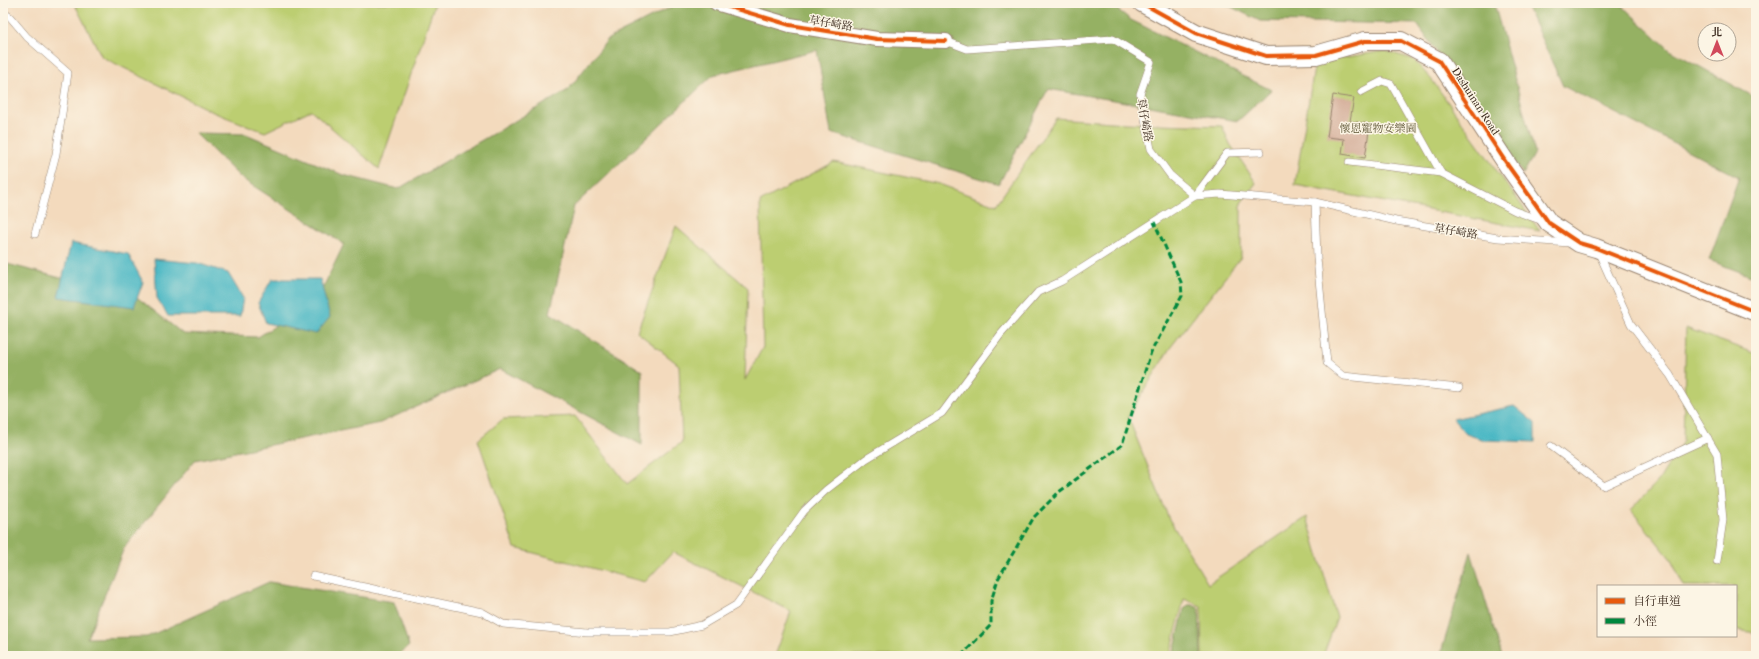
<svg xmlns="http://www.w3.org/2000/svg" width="1759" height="659" viewBox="0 0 1759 659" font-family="'IM FELL French Canon','Noto Serif TC',serif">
	<rect width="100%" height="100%" fill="#fcf5e5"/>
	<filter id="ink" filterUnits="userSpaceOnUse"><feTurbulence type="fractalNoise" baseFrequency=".025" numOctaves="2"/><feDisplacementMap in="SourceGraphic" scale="8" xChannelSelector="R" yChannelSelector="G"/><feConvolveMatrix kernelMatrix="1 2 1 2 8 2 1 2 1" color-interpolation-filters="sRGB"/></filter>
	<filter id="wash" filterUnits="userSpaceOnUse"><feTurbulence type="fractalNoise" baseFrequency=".012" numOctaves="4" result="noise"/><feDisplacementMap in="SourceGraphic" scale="16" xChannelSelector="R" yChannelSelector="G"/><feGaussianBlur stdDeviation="0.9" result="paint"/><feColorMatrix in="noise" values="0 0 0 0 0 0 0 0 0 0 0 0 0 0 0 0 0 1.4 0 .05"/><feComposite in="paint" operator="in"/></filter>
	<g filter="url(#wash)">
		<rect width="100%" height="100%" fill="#f3dabd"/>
		<g fill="#bcce71" stroke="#7c7c48">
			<polygon points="74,3 435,3 379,169 311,110 265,132 215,113 102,57"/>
			<polygon points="1385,51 1413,59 1432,80 1540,231 1295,185 1315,62"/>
			<polygon points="1056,118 1125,123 1222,126 1230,144 1256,183 1241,203 1241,257 1170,348 1128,417 1169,519 1208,584 1307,517 1337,618 1323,656 1202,656 1201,606 1184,599 1170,656 775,656 791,611 673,552 645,582 515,548 478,440 503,419 575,416 627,484 682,442 679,365 637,332 676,226 748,288 745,380 763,347 760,202 834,162 939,184 996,205"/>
			<polygon points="1686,328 1756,354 1756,633 1736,630 1736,586 1684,586 1670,558 1631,510 1659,480 1683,441"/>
		</g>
		<g fill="#95b163" stroke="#686e40">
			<polygon points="679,3 1109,3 1131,20 1271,90 1238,121 1048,89 999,184 831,133 817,50 713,75 574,206 550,313 642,371 642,445 500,369 380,423 195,460 124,548 87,638 147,637 269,582 394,602 409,646 397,656 270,656 256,653 253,656 3,656 3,253 7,264 138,298 183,334 258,337 318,298 344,244 241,178 195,133 246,134 343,175 398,189 568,90 608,39"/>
			<polygon points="1223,3 1494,3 1535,153 1523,174 1417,24 1260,21"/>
			<polygon points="1525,3 1619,3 1670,50 1756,98 1756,278 1709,260 1739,177 1563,86"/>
			<polygon points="1471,552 1502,656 1440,656"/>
			<polygon points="1188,605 1192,605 1199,608 1201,656 1173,656 1184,609"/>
		</g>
		<g fill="#4ab7c4" stroke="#427071">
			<polygon points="71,243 128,254 143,282 134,307 58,297"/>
			<polygon points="154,259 197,263 228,273 243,298 240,316 168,316 157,298"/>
			<polygon points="272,279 320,279 330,317 316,334 266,323 258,303"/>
			<polygon points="1514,406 1535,423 1535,442 1484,440 1466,434 1453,419"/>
		</g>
		<g id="blocks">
			<polygon fill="#cda18c" points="1333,95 1354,98 1350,121 1370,124 1365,158 1342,154 1344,139 1327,137"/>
		</g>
	</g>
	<g filter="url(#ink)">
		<use href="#blocks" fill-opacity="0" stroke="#97826e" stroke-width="1"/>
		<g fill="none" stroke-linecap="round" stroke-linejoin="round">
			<g stroke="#97826e" stroke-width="8">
				<g id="service">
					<polyline points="3,12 10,17 27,37 68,73 56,154 35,234"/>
					<polyline points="946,41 967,49 1113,39 1151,62 1140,94 1151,149 1170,175 1195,196 1220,194 1315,202 1396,221 1498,238 1570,243"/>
					<polyline points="1361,92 1382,81 1391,84 1441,173"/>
					<polyline points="1349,162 1441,173 1515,211 1543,221"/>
					<polyline points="1315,202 1317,258 1327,363 1343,376 1459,388"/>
					<polyline points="1598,251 1631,324 1670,375 1717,454 1723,520 1717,561"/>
					<polyline points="1551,446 1604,486 1708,438"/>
					<polyline points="313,576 482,612 503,624 587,632 670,632 702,625 736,605 804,511 826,490 866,459 942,413 1001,334 1038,292 1062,281 1195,196 1227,153 1261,152"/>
				</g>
			</g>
			<g stroke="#97826e" stroke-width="16">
				<polyline id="minor" points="716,3 790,25 877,39 946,41"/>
			</g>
			<g stroke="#97826e" stroke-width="20">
				<polyline id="tertiary" points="1142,3 1196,33 1266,56 1316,55 1365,41 1401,41 1439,61 1509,167 1549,223 1579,243 1596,248 1756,312"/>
			</g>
			<use href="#service" stroke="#fff" stroke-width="7"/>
			<use href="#minor" stroke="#fff" stroke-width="14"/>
			<use href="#tertiary" stroke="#fff" stroke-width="18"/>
			<polyline stroke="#00873e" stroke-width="3" stroke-dasharray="6 3" stroke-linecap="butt" points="961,656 991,625 991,601 998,579 1034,517 1059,492 1122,445 1151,352 1182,296 1181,282 1154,222"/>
			<g stroke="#fcf5e5" stroke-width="6">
				<g id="cycleway">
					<polyline points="716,3 790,25 877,39 946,41"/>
					<polyline points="1142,3 1196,33 1266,56 1316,55 1365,41 1401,41 1439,61 1509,167 1549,223 1579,243 1596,248 1756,312"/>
				</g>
			</g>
			<use href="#cycleway" stroke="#e8590c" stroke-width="4"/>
		</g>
	</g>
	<g text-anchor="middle" stroke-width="3" stroke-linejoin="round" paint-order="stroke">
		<g font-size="11" fill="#3b2a1e" stroke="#fcf5e5">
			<text transform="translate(831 23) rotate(9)" y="4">草仔崎路</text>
			<text transform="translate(1476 101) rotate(57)" y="4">Dashuinan Road</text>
			<text transform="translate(1145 120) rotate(79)" y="4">草仔崎路</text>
			<text transform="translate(1456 231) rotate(9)" y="4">草仔崎路</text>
		</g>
		<g font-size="11" fill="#5b5333" stroke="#fcf5e5">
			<text x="1378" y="132">懷恩寵物安樂園</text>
		</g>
	</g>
	<rect width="1759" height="659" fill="none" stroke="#fcf5e5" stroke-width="16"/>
	<rect x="1597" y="585" width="140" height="52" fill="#fcf5e5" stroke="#afa495"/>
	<rect x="1605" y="598" width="20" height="6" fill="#e8590c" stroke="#afa495"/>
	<text x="1633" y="605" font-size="12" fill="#3b2a1e">自行車道</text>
	<rect x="1605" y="618" width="20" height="6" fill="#00873e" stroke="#afa495"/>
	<text x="1633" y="625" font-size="12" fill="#3b2a1e">小徑</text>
	<g transform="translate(1717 42)"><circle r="19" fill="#fcf5e5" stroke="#afa495"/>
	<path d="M0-3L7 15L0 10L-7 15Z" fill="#d1495b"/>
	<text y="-6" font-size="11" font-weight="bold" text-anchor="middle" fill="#3b2a1e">北</text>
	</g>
</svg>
